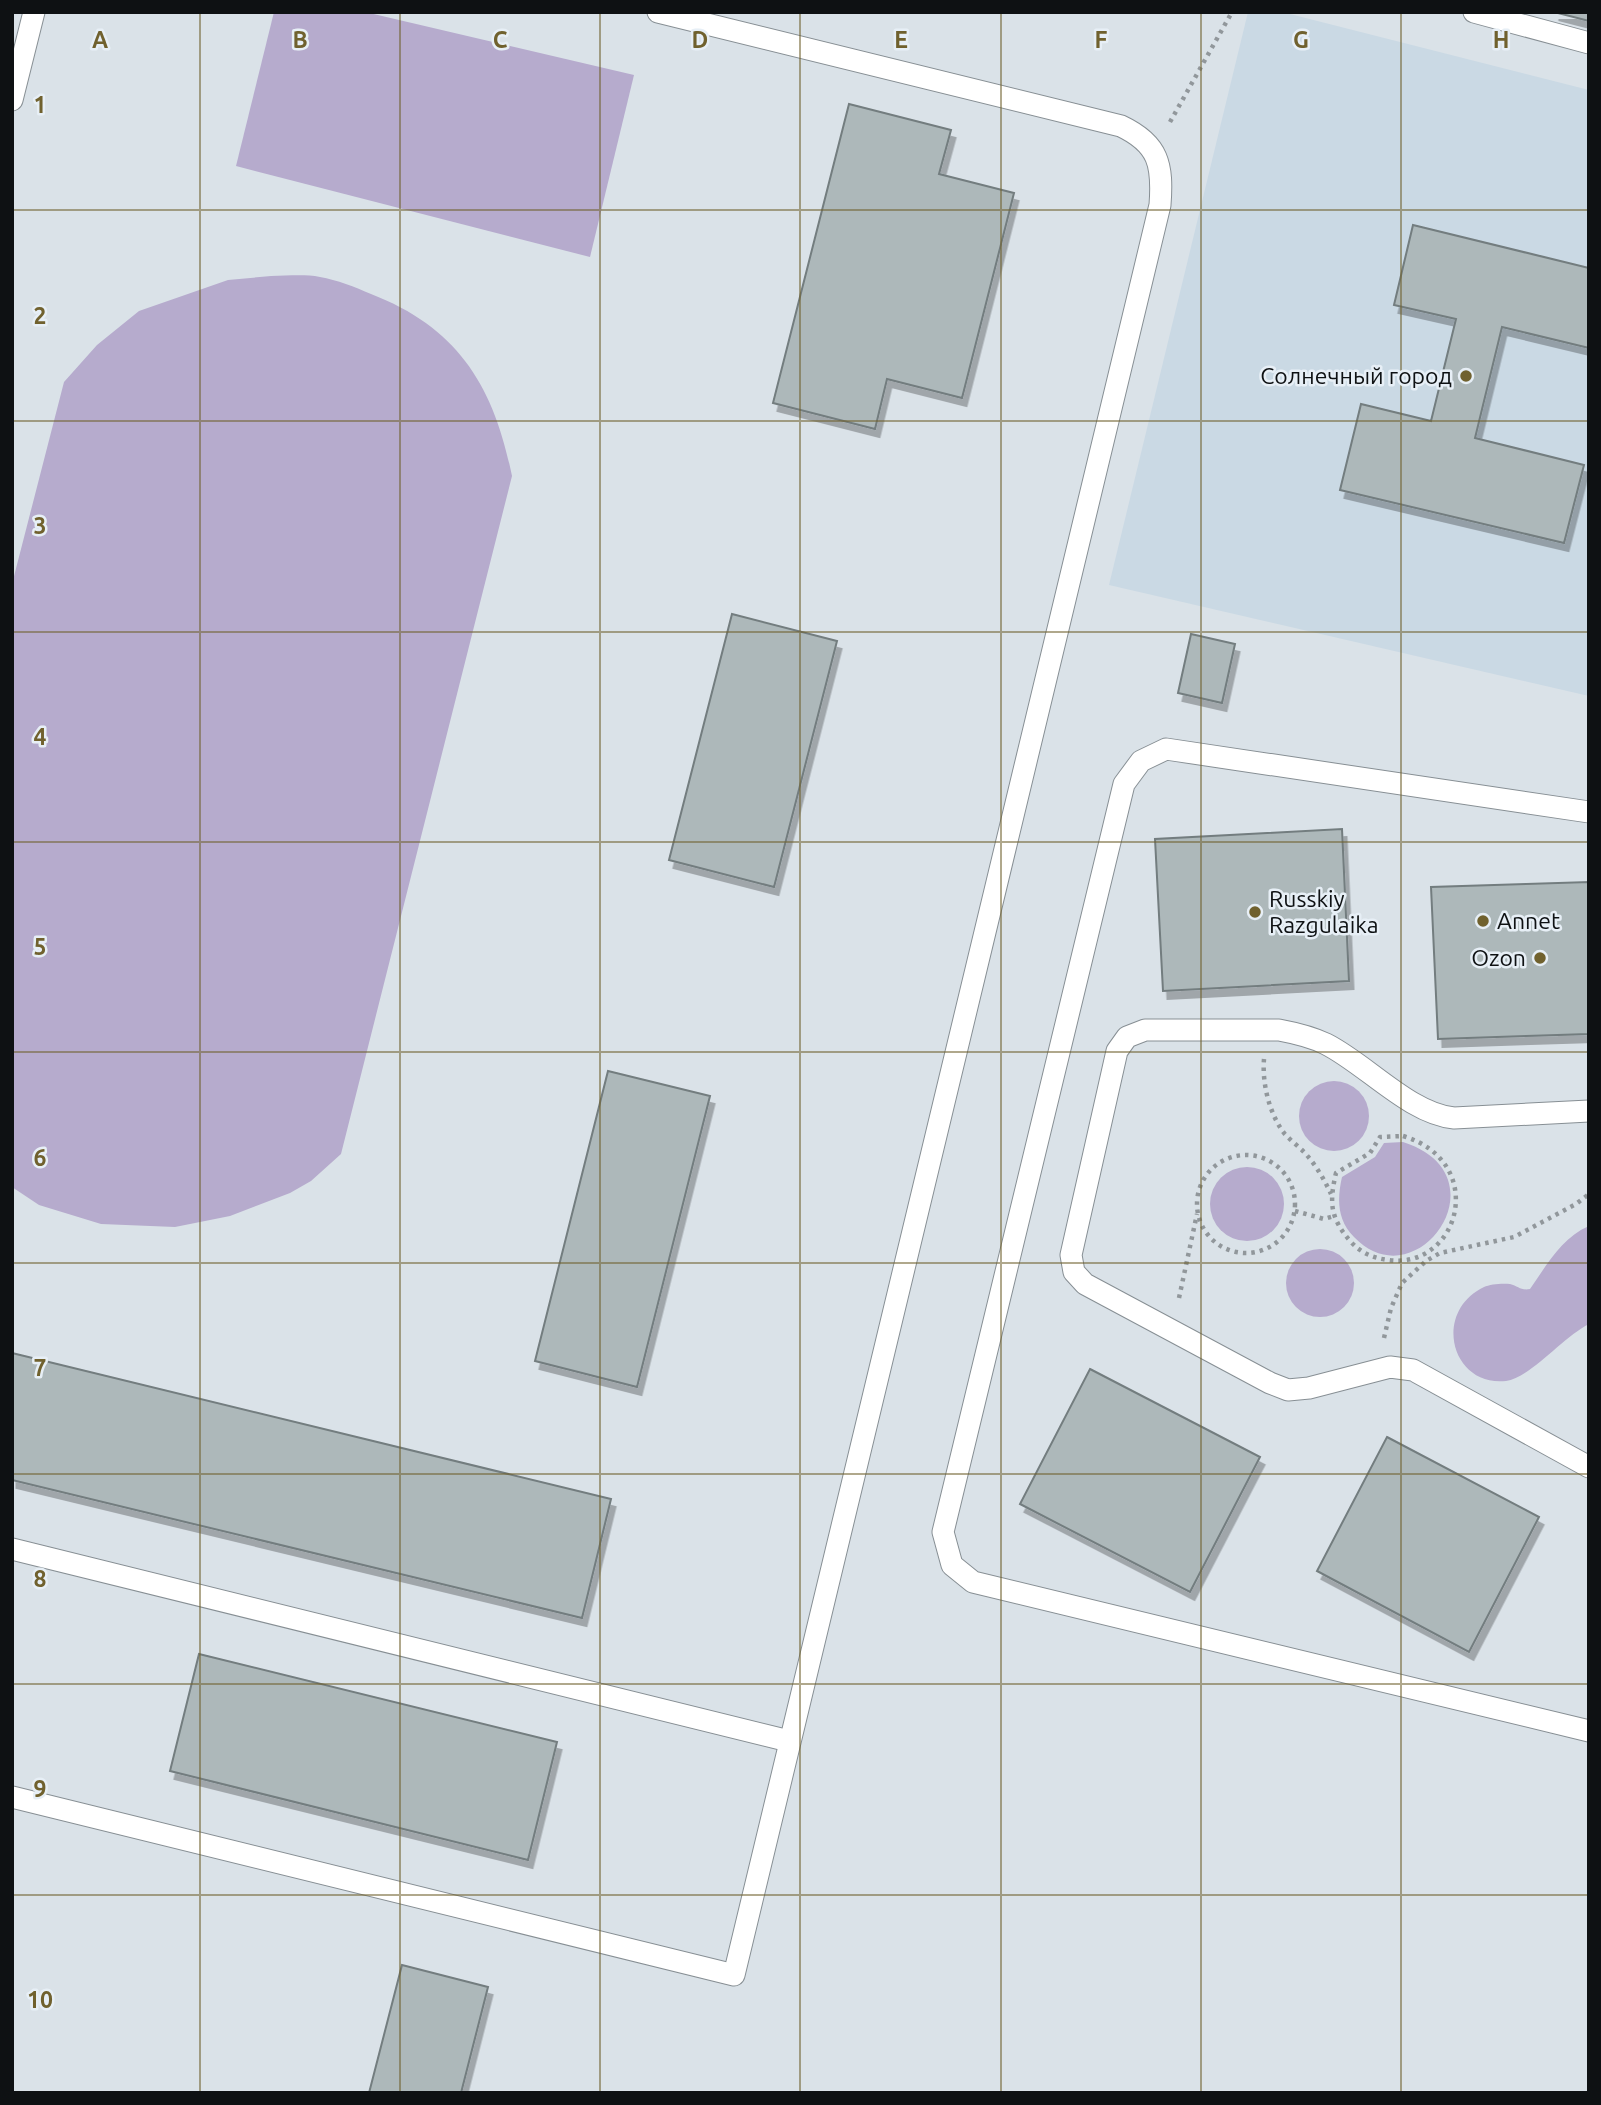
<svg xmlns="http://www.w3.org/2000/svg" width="1601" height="2105" viewBox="0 0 1601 2105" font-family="Ubuntu,sans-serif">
	<defs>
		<filter id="shadow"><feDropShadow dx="4.5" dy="8" stdDeviation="0" flood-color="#0004"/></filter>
	</defs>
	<rect width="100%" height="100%" fill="#dae2e8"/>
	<polygon fill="#cad9e4" points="1248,12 1282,12 1589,90 1589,696 1109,585"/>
	<g fill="#b6abcd">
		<polygon points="274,12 365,12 634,75 590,257 236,166"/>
		<path d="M 271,276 C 287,276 304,274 320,277 C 337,280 355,287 371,294 C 459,328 494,387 512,476 L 341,1154 L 311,1181 L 290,1193 L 230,1216 L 175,1227 L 101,1224 L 39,1205 L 12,1187 L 12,584 L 64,382 L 97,345 L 139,311 L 228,280 Z"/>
		<circle cx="1334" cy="1116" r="35"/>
		<path d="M 1403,1142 C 1507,1175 1417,1303 1354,1237 C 1337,1220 1337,1199 1342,1177 L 1375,1157 L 1384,1143 Z"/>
		<circle cx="1247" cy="1204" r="37"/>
		<path d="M 1589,1226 L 1589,1324 C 1563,1337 1530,1378 1506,1381 C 1451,1387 1432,1312 1484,1287 C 1490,1284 1503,1283 1510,1284 C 1518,1286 1521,1291 1530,1289 C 1547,1265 1561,1238 1589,1226 Z"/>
		<circle cx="1320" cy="1283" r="34"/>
	</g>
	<g fill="#adb8ba" stroke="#737d7f" stroke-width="2" filter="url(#shadow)">
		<polygon points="1554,12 1589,12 1589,21"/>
		<polygon points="849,104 951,130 939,174 1014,193 962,398 887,379 875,429 773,403"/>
		<polygon points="1413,225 1589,268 1589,348 1502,327 1475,438 1584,465 1564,543 1340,490 1361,404 1431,421 1456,319 1394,305"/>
		<polygon points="732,614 837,641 774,887 669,860"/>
		<polygon points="1191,634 1235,644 1222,703 1178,693"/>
		<polygon points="1342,829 1349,981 1163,991 1155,839"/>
		<polygon points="1589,882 1589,1034 1438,1039 1431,887"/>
		<polygon points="608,1071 710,1096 637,1387 535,1361"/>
		<polygon points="12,1353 611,1499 582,1618 12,1480"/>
		<polygon points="1090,1369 1260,1457 1190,1592 1020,1504"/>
		<polygon points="1387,1437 1539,1517 1469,1652 1317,1571"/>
		<polygon points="199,1654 557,1742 528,1860 170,1771"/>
		<polygon points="402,1965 488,1987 461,2093 369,2093"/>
	</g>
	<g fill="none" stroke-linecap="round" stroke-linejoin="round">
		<g stroke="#878f94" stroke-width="23">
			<g id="lane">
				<polyline points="1474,12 1589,43"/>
				<polyline points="12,100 34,12"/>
				<polyline points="1589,812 1166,749 1141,761 1124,784 943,1532 952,1565 973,1582 1589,1731"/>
				<path d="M 1589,1111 L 1454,1118 C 1410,1114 1366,1064 1326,1044 C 1312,1037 1295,1033 1279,1030 L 1145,1030 L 1127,1037 L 1117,1051 L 1071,1255 L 1074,1272 L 1085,1284 L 1270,1383 L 1288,1390 L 1309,1388 L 1390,1367 L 1413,1370 L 1589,1467"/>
				<polyline points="12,1549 789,1741"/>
				<path d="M 12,1797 L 734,1975 L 1160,205 C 1163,165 1159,144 1121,126 L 658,12"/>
			</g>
		</g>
		<g stroke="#91979b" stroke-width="4.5" stroke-dasharray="3.5 5" stroke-linecap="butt">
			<polyline points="1170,122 1232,12"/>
			<path d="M 1264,1059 C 1262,1083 1269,1113 1284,1133 C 1290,1140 1298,1146 1304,1152 C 1316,1165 1324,1179 1331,1194"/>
			<path d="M 1403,1136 C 1489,1162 1460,1270 1388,1260 C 1373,1258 1361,1253 1351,1242 C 1330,1218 1329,1203 1336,1173 L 1370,1153 L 1380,1137 Z"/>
			<circle cx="1246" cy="1204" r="49"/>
			<polyline points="1295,1211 1324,1219 1334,1216"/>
			<polyline points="1179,1298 1197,1214"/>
			<polyline points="1384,1338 1391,1308 1402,1283 1426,1261 1440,1253 1514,1237 1576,1204 1589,1194"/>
		</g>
		<use href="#lane" stroke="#fff" stroke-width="21"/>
	</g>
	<path fill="none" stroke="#70612e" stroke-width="2" stroke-opacity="0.55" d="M 200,12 L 200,2093M 400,12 L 400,2093M 600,12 L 600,2093M 800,12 L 800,2093M 1001,12 L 1001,2093M 1201,12 L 1201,2093M 1401,12 L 1401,2093M 12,210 L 1589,210M 12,421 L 1589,421M 12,632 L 1589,632M 12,842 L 1589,842M 12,1052 L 1589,1052M 12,1263 L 1589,1263M 12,1474 L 1589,1474M 12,1684 L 1589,1684M 12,1895 L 1589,1895"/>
	<g fill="#70612e" stroke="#e7eff6" stroke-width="2.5">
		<circle cx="1466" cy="376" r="7"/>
		<circle cx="1255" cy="912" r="7"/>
		<circle cx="1483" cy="921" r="7"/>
		<circle cx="1540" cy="958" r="7"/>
	</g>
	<g text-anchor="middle" stroke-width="5" stroke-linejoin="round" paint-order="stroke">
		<g font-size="23" fill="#0e1113" stroke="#e7eff6" text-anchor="end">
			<text x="1452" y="384">Солнечный город</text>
			<text x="1269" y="907" text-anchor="start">Russkiy<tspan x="1269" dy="26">Razgulaika</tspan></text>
			<text x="1497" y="929" text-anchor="start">Annet</text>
			<text x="1526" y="966">Ozon</text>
		</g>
	</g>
	<g font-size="23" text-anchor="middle" font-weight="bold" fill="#70612e" stroke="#e7eff6" stroke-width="5" stroke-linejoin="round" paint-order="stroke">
		<text x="100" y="48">A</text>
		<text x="300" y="48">B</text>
		<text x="500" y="48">C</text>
		<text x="700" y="48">D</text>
		<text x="901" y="48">E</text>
		<text x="1101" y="48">F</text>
		<text x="1301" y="48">G</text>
		<text x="1501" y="48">H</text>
		<text x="40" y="113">1</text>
		<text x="40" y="324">2</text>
		<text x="40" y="534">3</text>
		<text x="40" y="745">4</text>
		<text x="40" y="955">5</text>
		<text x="40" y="1166">6</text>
		<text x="40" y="1376">7</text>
		<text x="40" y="1587">8</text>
		<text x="40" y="1797">9</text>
		<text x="40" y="2008">10</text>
	</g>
	<rect width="1601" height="2105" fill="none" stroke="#0e1113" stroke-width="28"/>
</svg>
